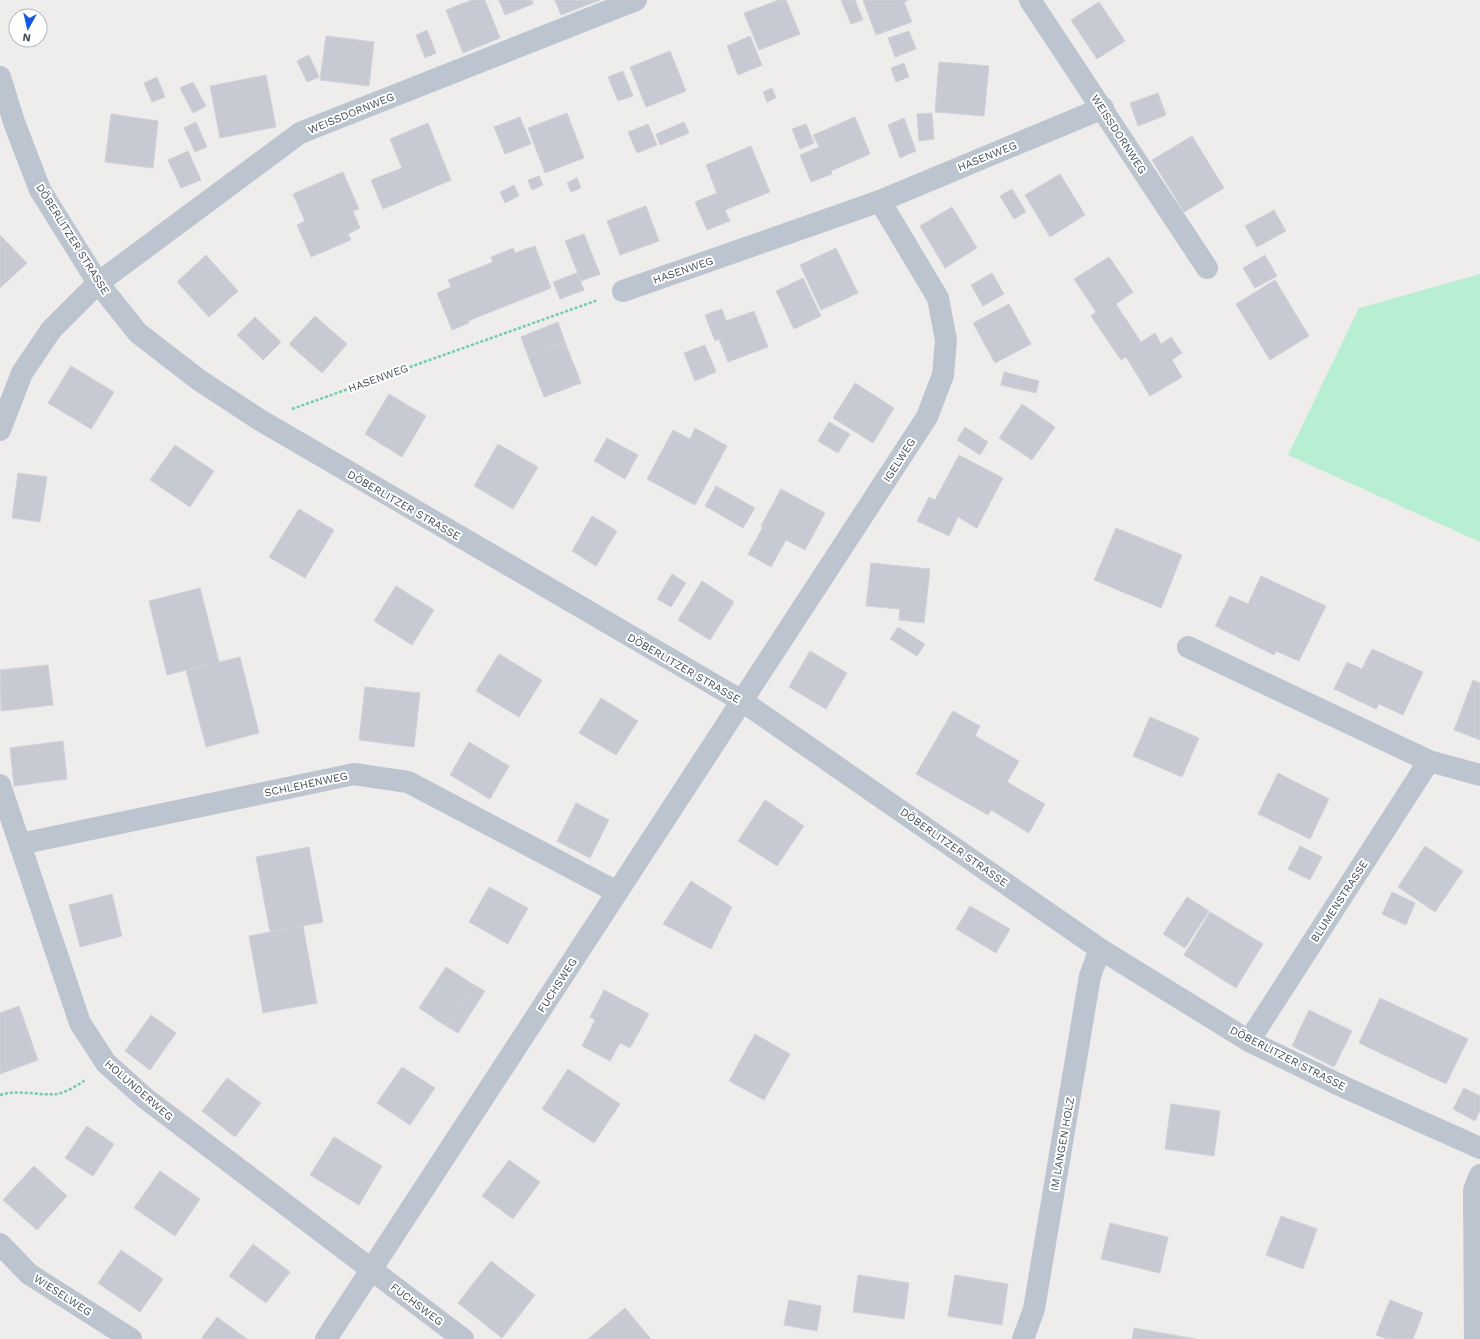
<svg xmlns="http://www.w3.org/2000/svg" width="1480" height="1339" viewBox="0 0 1480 1339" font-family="'Work Sans',sans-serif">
	<rect width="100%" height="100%" fill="#efecec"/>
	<polygon fill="#b8efd3" points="1480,274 1480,542 1288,455 1359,308"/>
	<g fill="#c8cad3" stroke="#d0d2d8">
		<polygon points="472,0 485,0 500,38 463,53 446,10"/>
		<polygon points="499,0 532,0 533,4 505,15"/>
		<polygon points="555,0 600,0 561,15"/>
		<polygon points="779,0 786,0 800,34 759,50 744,13"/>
		<polygon points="841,0 855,0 863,20 851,24"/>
		<polygon points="863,0 909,0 904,2 912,22 876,35"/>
		<polygon points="1099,2 1125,41 1097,59 1071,20"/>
		<polygon points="427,30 436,53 425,58 416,35"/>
		<polygon points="909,31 916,49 895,57 888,38"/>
		<polygon points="326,36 374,42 369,86 320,80"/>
		<polygon points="750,36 762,65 738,75 727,46"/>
		<polygon points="670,51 686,91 646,107 630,67"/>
		<polygon points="309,55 319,77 307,82 297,61"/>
		<polygon points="939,62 989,66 984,116 935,112"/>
		<polygon points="904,63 909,77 896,82 891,68"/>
		<polygon points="623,71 633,96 618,101 608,77"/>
		<polygon points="266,75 276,127 220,138 210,86"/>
		<polygon points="157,77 165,97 152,102 144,83"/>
		<polygon points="193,82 206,106 193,113 180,88"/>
		<polygon points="772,88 776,98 767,102 763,92"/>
		<polygon points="1158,93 1166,115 1138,126 1130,103"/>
		<polygon points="567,113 584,158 545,173 528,128"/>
		<polygon points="932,113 934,139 919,141 917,114"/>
		<polygon points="111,114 158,121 153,168 105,162"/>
		<polygon points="520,117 531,144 505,154 494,127"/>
		<polygon points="855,117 870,154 831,171 832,174 811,182 800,155 819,147 813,135"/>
		<polygon points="904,118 916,151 900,158 888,125"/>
		<polygon points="196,122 207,147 195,152 184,128"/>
		<polygon points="684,122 689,133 660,145 656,134"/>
		<polygon points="428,123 451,180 383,209 371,180 402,168 390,139"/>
		<polygon points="648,124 657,145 637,153 628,132"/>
		<polygon points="806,124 814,143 800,149 792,129"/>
		<polygon points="1192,136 1224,188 1184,212 1152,160"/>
		<polygon points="751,146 770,192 725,210 730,221 707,230 695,202 717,193 706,165"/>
		<polygon points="188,151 201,180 181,188 168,160"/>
		<polygon points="343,172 359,209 353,211 360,228 348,234 351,240 311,257 297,225 305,221 293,194"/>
		<polygon points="1060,174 1085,215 1050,237 1025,195"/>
		<polygon points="539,176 543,185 532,190 528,180"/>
		<polygon points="577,178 581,188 571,192 567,183"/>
		<polygon points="514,185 519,196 505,203 500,192"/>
		<polygon points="1012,189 1026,212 1014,219 1000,196"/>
		<polygon points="646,206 659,241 620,255 607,221"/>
		<polygon points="952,207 977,248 945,268 920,226"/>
		<polygon points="1274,210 1286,231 1257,247 1245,226"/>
		<polygon points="584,234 600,274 581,281 565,241"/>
		<polygon points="0,235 27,263 0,288"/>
		<polygon points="535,246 551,288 468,321 469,323 452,330 437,293 451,287 448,280 493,262 491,257 513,248 515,253"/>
		<polygon points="836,248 858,293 821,310 800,265"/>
		<polygon points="206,255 238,291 209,317 177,282"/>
		<polygon points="1265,255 1277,276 1255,288 1243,268"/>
		<polygon points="1109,257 1133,292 1116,304 1141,342 1155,333 1161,344 1171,337 1182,353 1172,360 1182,377 1150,396 1126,357 1121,360 1091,316 1096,312 1074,279"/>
		<polygon points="577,273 584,290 560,299 553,282"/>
		<polygon points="992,273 1004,294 983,306 971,285"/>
		<polygon points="803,278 821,316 794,329 776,291"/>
		<polygon points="1275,280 1309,336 1270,360 1236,304"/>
		<polygon points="1009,304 1031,344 995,363 973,323"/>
		<polygon points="722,309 726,321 754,311 768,347 728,362 719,339 715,341 705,315"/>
		<polygon points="315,316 347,344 322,373 289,344"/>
		<polygon points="255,317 281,342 263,360 237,335"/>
		<polygon points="558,322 565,342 528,356 521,337"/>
		<polygon points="565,342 581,383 544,397 528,356"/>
		<polygon points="705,345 716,372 695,381 684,353"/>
		<polygon points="71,366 114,392 91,429 48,403"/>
		<polygon points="1004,372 1039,381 1036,393 1001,385"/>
		<polygon points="855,383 894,408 873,443 833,418"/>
		<polygon points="389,394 426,416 402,457 365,434"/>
		<polygon points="1022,404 1055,427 1032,460 999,438"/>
		<polygon points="829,422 850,434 838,453 818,441"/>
		<polygon points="965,427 988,442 980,455 957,440"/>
		<polygon points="695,428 727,446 695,505 647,479 673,430 690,439"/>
		<polygon points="607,438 638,455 625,479 594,461"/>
		<polygon points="498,444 538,467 513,509 474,486"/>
		<polygon points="175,445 214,471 190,507 150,480"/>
		<polygon points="959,455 1003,478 977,528 958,517 949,536 917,521 929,497 935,500"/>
		<polygon points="18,473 47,477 40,522 12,518"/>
		<polygon points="716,486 755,508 743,528 705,506"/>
		<polygon points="781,489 825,513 805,550 786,540 771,567 748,554 763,527 761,526"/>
		<polygon points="299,509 334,530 305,578 269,557"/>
		<polygon points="592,516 617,531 596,566 572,551"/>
		<polygon points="1116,528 1182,555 1161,608 1094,580"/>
		<polygon points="871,563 930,569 924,623 899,620 900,609 866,606"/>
		<polygon points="672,574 686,583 671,607 657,599"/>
		<polygon points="1261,576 1326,606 1299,661 1276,651 1274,655 1215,626 1230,596 1248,604"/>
		<polygon points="702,581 734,602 710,640 678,620"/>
		<polygon points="396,586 434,610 412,645 374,621"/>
		<polygon points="200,588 219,662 167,675 149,601"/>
		<polygon points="898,627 925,644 917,656 890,639"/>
		<polygon points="1372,649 1423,672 1403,715 1379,704 1376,709 1334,689 1347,662 1362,669"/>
		<polygon points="810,651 847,673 826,709 789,687"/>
		<polygon points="499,654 542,680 519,717 476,691"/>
		<polygon points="240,657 259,733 206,747 186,670"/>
		<polygon points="48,665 53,705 1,711 0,670"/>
		<polygon points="1473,680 1480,683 1480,740 1454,730"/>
		<polygon points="365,687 420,693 414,747 359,740"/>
		<polygon points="601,698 638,721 616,755 579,733"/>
		<polygon points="953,711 980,726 975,736 1019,761 1007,782 1045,804 1029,833 991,810 988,815 916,774"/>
		<polygon points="1150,717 1199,738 1182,777 1133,756"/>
		<polygon points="63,741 67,779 14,786 10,748"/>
		<polygon points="469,742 509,766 490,799 450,775"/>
		<polygon points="1278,773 1329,799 1310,839 1258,814"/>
		<polygon points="765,800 804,826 777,866 738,841"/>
		<polygon points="576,803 609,820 590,858 557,841"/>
		<polygon points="1300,846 1322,857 1310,880 1288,869"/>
		<polygon points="1425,846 1463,871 1435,912 1398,887"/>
		<polygon points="309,847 323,922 270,932 256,857"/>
		<polygon points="691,881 732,907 711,949 663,924"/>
		<polygon points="489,887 528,908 508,944 469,922"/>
		<polygon points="1392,892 1415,903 1406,925 1382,914"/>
		<polygon points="112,894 122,936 80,947 69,905"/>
		<polygon points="1187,897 1209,911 1185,948 1163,934"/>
		<polygon points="970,906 1010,929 996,953 956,929"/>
		<polygon points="1210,912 1263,944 1236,988 1184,955"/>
		<polygon points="303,926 317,1003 263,1013 249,936"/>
		<polygon points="446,967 474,985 446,1026 419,1008"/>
		<polygon points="474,985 485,991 458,1033 446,1026"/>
		<polygon points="604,990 649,1014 630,1048 620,1043 610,1061 582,1046 595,1020 590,1017"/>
		<polygon points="1380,998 1468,1039 1446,1084 1359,1043"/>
		<polygon points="19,1006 38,1060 0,1074 0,1013"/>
		<polygon points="1309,1010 1352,1031 1334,1067 1292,1046"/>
		<polygon points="151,1015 176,1033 150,1070 125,1051"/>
		<polygon points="755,1034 790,1054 764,1100 729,1081"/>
		<polygon points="402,1067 435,1088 410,1125 377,1103"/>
		<polygon points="568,1069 620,1104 594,1143 542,1109"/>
		<polygon points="227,1078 261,1103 235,1137 202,1111"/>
		<polygon points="1464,1088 1480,1096 1480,1111 1475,1121 1453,1109"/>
		<polygon points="1171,1104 1220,1111 1214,1156 1165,1149"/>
		<polygon points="87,1126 114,1144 93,1176 65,1158"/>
		<polygon points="334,1137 382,1166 359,1205 310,1175"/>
		<polygon points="509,1160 540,1182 513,1219 482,1196"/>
		<polygon points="34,1166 67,1196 37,1230 3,1200"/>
		<polygon points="160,1171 200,1199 175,1236 134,1208"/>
		<polygon points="1281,1216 1317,1229 1303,1269 1266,1255"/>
		<polygon points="1110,1223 1168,1237 1160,1273 1101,1259"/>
		<polygon points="253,1244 290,1272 266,1303 229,1276"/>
		<polygon points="121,1250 163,1279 140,1312 98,1283"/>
		<polygon points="491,1261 535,1295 502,1338 458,1303"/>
		<polygon points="858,1275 909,1283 904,1319 853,1312"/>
		<polygon points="955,1275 1008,1284 1002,1325 948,1316"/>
		<polygon points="789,1300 821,1306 817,1331 784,1325"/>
		<polygon points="1390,1300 1423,1313 1413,1339 1387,1339 1376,1335"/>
		<polygon points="625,1308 651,1339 588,1339"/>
		<polygon points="217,1317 247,1339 201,1339"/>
		<polygon points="1134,1328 1196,1339 1132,1339"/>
	</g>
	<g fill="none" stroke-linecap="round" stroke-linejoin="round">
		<g stroke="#70cea9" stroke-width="2.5" stroke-dasharray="3 2" stroke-linecap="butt">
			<polyline points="292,409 598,300"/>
			<path d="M 0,1095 C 19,1089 38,1096 57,1094 C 64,1093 79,1085 85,1080"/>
		</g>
		<g stroke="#bcc5cf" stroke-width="22">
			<polyline points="1030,0 1207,268"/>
			<polyline points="0,77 14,122 40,190 98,283 138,333 199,380 260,420 742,701 1100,949 1249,1041 1346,1088 1480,1148"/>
			<polyline points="623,291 880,201 1103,108"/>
			<polyline points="0,430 22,373 51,330 98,283 300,133 636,0"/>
			<polyline points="1188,647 1429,761 1480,775"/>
			<polyline points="0,785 80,1023 106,1063 145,1098 463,1339"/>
			<polyline points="20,844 354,774 408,782 617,892"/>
			<polyline points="1249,1041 1429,761"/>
			<polyline points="0,1244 29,1274 131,1339"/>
			<polyline points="326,1339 927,417 943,375 946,340 938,298 880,201"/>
			<polyline points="1023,1339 1034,1309 1090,976 1100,949"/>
			<polyline points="1475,1339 1474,1190 1480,1175"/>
		</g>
	</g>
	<g text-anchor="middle" stroke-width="4" stroke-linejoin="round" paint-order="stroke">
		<g font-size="11" fill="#444d5a" stroke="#fff">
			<text transform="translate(351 113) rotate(-22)" y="4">WEISSDORNWEG</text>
			<text transform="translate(1119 134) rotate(57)" y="4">WEISSDORNWEG</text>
			<text transform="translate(987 156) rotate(-22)" y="4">HASENWEG</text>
			<text transform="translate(73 239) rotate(58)" y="4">DÖBERLITZER STRASSE</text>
			<text transform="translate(683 270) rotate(-19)" y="4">HASENWEG</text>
			<text transform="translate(378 378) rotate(-20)" y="4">HASENWEG</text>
			<text transform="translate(899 460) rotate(-57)" y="4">IGELWEG</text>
			<text transform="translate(404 505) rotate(30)" y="4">DÖBERLITZER STRASSE</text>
			<text transform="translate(684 668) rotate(30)" y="4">DÖBERLITZER STRASSE</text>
			<text transform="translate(306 784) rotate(-12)" y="4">SCHLEHENWEG</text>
			<text transform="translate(954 847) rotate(35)" y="4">DÖBERLITZER STRASSE</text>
			<text transform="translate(1339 901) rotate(-57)" y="4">BLUMENSTRASSE</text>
			<text transform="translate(557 985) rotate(-57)" y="4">FUCHSWEG</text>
			<text transform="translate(1288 1058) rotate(27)" y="4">DÖBERLITZER STRASSE</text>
			<text transform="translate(139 1090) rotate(41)" y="4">HOLUNDERWEG</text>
			<text transform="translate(1062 1144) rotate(-80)" y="4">IM LANGEN HOLZ</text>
			<text transform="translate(63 1295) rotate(33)" y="4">WIESELWEG</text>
			<text transform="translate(417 1304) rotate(37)" y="4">FUCHSWEG</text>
		</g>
	</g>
	<g transform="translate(28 28) rotate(188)"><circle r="19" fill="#ffffff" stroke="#b4b8bd"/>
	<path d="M0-3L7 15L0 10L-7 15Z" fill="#1458e1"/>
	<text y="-6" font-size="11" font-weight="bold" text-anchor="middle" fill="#444d5a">N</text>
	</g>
</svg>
